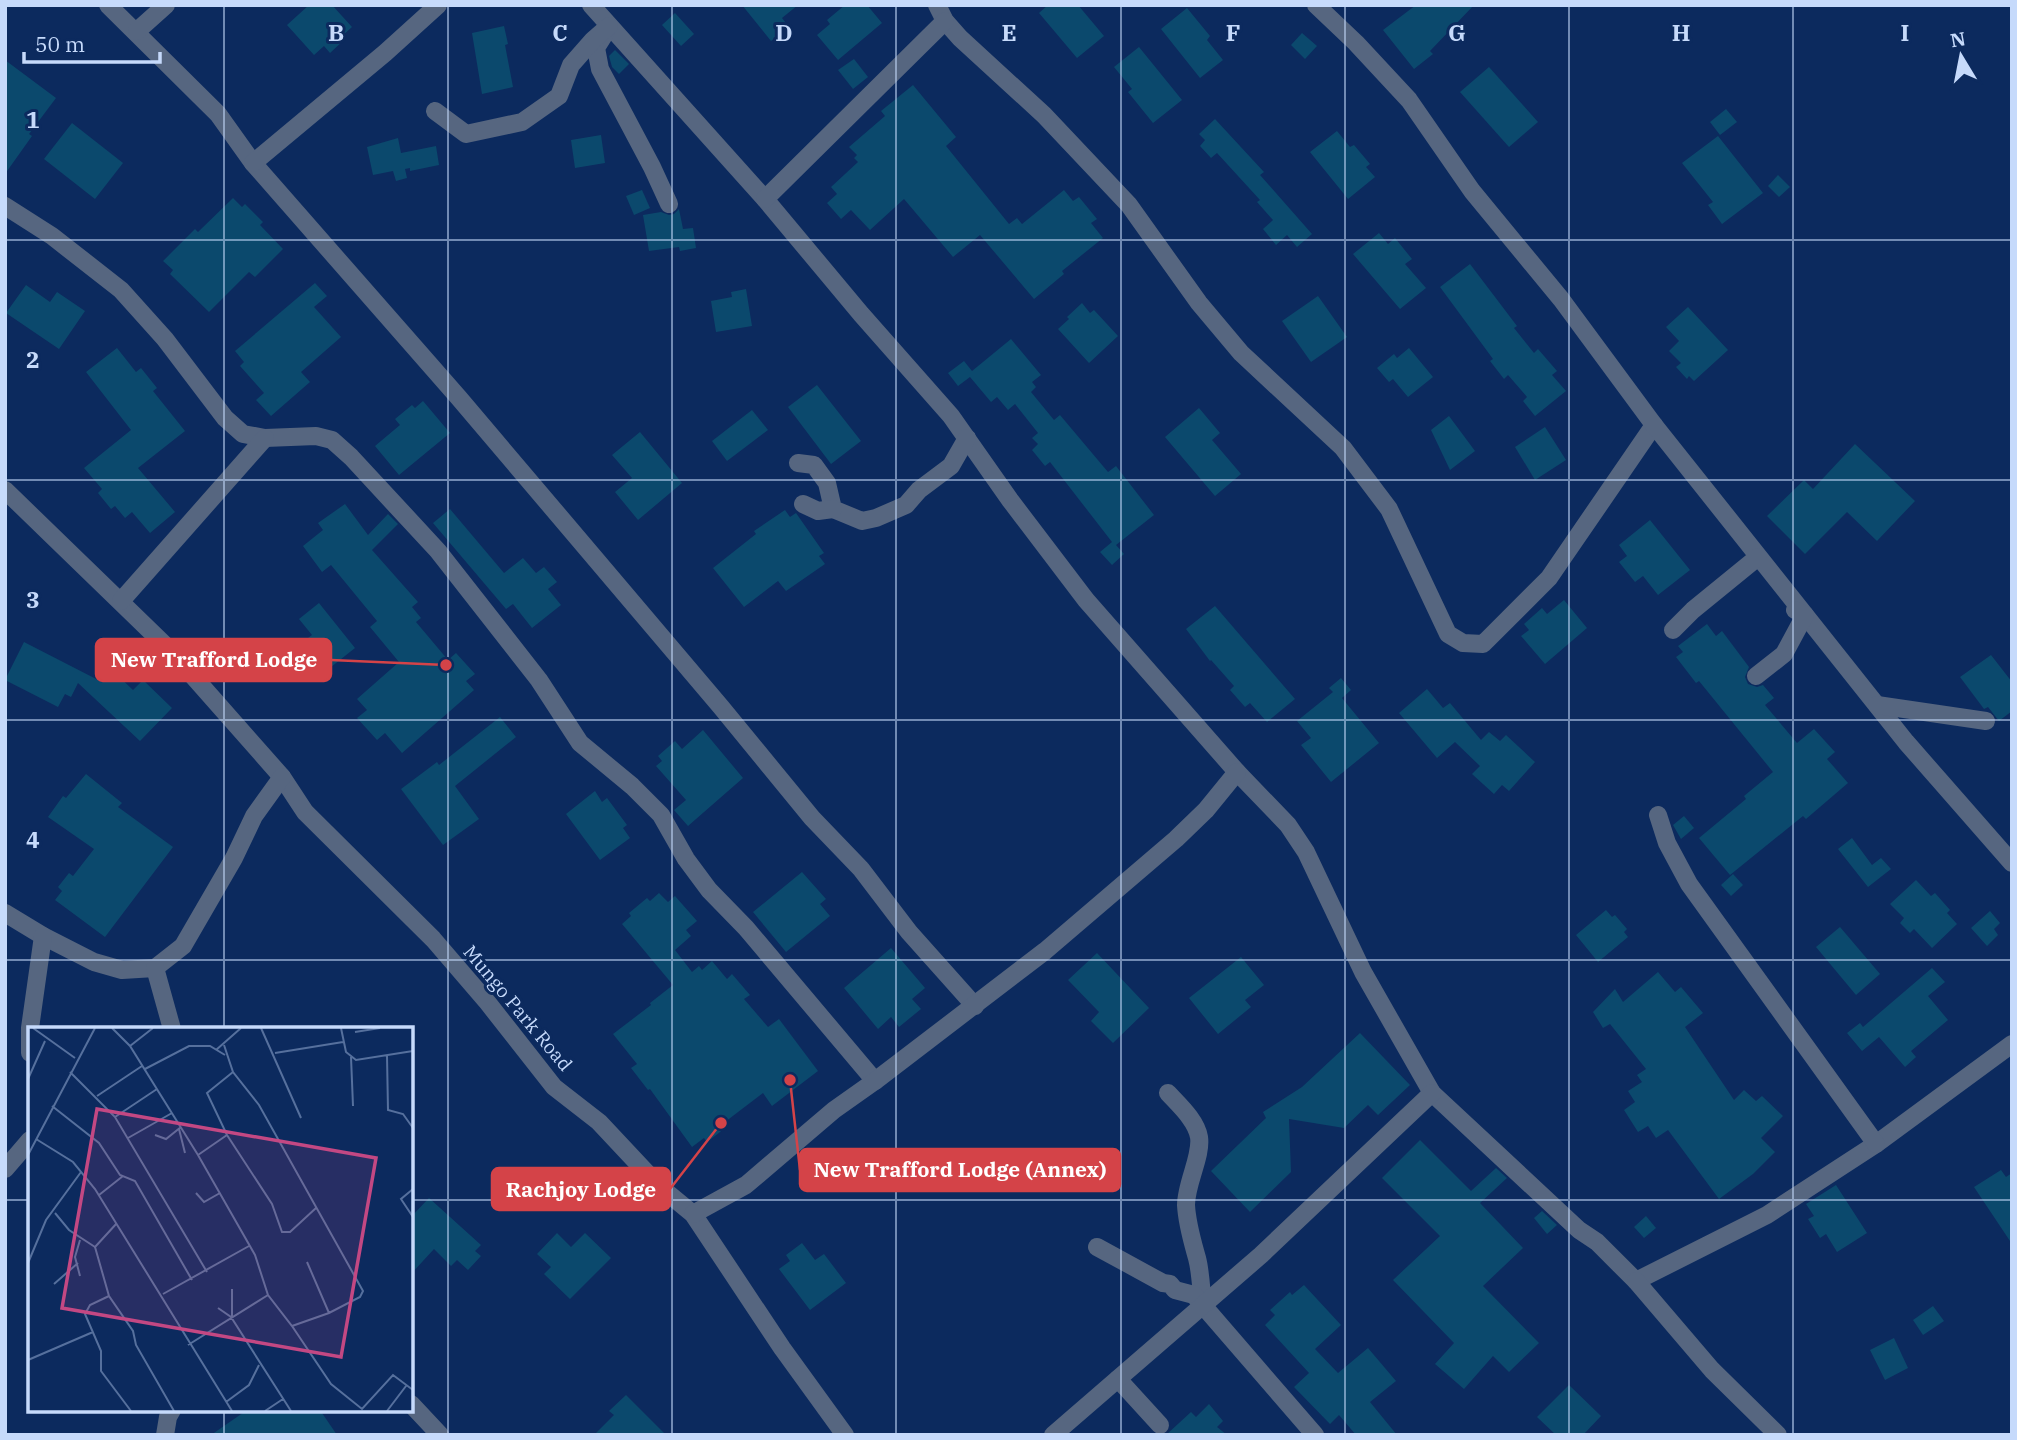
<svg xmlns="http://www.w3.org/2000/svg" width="2017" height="1440" viewBox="0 0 2017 1440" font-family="'IBM Plex Serif',serif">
	<rect width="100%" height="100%" fill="#0c2a5e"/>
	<g fill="#0b496d">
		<polygon points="309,5 332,5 352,27 342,36 345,39 330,53 324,46 314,55 287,25"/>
		<polygon points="742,5 798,5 782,18 789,27 771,41"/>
		<polygon points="845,5 867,5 882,23 838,60 817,35 830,24 827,20"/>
		<polygon points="1048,5 1078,5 1104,36 1077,58 1039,13"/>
		<polygon points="1416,5 1474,5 1430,51 1433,54 1414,69 1383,30"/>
		<polygon points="1187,8 1210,36 1207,40 1223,60 1200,78 1161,29"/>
		<polygon points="675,13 694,34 681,46 662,25"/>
		<polygon points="504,26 508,44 505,45 513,87 482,94 472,33"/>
		<polygon points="1302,33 1317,46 1305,59 1291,45"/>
		<polygon points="1139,47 1182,100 1153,123 1128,92 1132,89 1114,67"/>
		<polygon points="615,50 629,64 619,74 612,67 609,56"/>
		<polygon points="854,59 868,77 853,89 838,70"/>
		<polygon points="5,60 56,98 29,134 32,136 5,174"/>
		<polygon points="1489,67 1538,122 1509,147 1460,92"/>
		<polygon points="913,85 956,137 946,146 1009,224 1017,218 1022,224 1064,190 1073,201 1079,197 1097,219 1091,223 1103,238 1062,271 1064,274 1034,299 980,235 953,257 904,199 870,230 851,210 841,219 827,203 837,194 831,187 858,162 854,158 857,155 849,147 885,116 881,111"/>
		<polygon points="1726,109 1737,122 1720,135 1710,122"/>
		<polygon points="1215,119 1264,172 1260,175 1312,234 1297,247 1287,235 1276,245 1263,229 1273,220 1257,202 1260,200 1217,153 1211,158 1200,146 1205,140 1199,134"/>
		<polygon points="72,123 123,163 95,199 44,159"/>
		<polygon points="1337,131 1350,147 1354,145 1370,164 1366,167 1375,177 1348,199 1310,152"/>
		<polygon points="601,135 605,163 575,168 571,140"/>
		<polygon points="1718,136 1763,193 1722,224 1708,205 1713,202 1682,163"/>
		<polygon points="398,138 401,153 436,146 439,165 410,171 410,168 405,169 407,178 396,181 393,171 373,175 367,147"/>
		<polygon points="1778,175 1790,187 1779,197 1768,186"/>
		<polygon points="642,190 650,208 634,215 626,196"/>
		<polygon points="233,198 242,207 245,204 263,222 260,225 283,249 255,277 249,272 209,312 170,274 173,270 163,261 195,229 198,232"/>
		<polygon points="679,209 683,229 693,228 696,248 680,251 679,247 649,251 643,215 661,212 669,215 674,214"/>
		<polygon points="1379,233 1388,244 1395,238 1412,259 1405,264 1426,288 1400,309 1353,254"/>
		<polygon points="1470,264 1517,326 1514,328 1534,353 1538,349 1557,371 1552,375 1566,391 1535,416 1523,401 1527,397 1508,375 1504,379 1490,361 1493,359 1440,287"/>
		<polygon points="315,283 327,296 314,307 341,337 301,372 310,382 271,416 256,400 264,393 240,366 244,362 235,351"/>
		<polygon points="26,285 50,302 57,292 85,311 59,349 6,313"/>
		<polygon points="746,289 752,326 716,332 711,301 732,297 731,292"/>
		<polygon points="1318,296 1347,337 1311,362 1282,321"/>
		<polygon points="1082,303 1090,313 1094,310 1118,336 1089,363 1058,329 1069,319 1067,317"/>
		<polygon points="1688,307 1728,350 1694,381 1689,376 1687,379 1676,367 1681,363 1669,351 1679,341 1666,327"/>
		<polygon points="1011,339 1041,375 1032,382 1036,387 1031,392 1054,420 1060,415 1108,472 1116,466 1154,515 1116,545 1124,554 1112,565 1100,552 1112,542 1050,462 1045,466 1032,450 1038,444 1032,438 1038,433 1015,404 1008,410 997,397 991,402 970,377 958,386 948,373 964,361 972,371"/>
		<polygon points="117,348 136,372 141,368 157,388 153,391 185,431 138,468 175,512 150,533 132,512 125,518 115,506 111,509 98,493 102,489 84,468 131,430 86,372"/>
		<polygon points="1409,348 1433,377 1408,397 1393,379 1389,382 1377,368 1394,354 1397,358"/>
		<polygon points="817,385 861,441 831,464 788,407"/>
		<polygon points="423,401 450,433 399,475 375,446 400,425 395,419 412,405 415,408"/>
		<polygon points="1199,408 1220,433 1212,440 1241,474 1215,496 1165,437"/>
		<polygon points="752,410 768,430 727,461 712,441"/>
		<polygon points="1449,416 1475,451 1450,470 1431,430"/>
		<polygon points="1545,427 1566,460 1535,480 1515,447"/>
		<polygon points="640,432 682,483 638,520 615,492 632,478 612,455"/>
		<polygon points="1855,444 1915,501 1877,541 1847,512 1805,554 1767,516 1804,480 1813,489"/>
		<polygon points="345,504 368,535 388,514 398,524 372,550 418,602 412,607 421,618 416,622 448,660 456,653 475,674 466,681 474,690 402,753 385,733 377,740 357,718 367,710 357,699 399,662 370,627 377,621 331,565 322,572 303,546 323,530 318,523"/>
		<polygon points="450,509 504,573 523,558 536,573 544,567 557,582 548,589 561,605 532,628 513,604 506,609 433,523"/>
		<polygon points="785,510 790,517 796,513 824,553 819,556 825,564 786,591 778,581 744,607 713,568 756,534 754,531"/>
		<polygon points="1650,520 1690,570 1658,595 1643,576 1635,582 1619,562 1627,556 1619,545"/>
		<polygon points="1564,600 1587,628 1545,664 1521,636 1529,630 1524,624 1542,608 1547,614"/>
		<polygon points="319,603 355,648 317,678 293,649 312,635 299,619"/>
		<polygon points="1215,606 1295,699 1267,722 1250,703 1245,707 1230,690 1234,686 1211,660 1210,661 1186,629"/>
		<polygon points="1707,624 1716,636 1722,631 1749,667 1745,677 1748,684 1757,687 1763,685 1774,698 1765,705 1797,743 1814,729 1835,752 1827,759 1848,783 1806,819 1803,816 1730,875 1699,838 1746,799 1744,796 1773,772 1699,681 1696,683 1676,657 1683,652 1678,646"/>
		<polygon points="24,642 102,682 113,671 133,690 143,680 172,708 140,741 78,683 71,697 65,694 58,707 5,680"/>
		<polygon points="1991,655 2012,682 2012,711 1999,721 1988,707 1984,709 1960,677"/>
		<polygon points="1341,678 1351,690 1342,698 1379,743 1331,782 1301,745 1311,738 1297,721 1333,692 1329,688"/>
		<polygon points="1427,689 1443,708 1450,703 1481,740 1489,732 1500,741 1506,735 1535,762 1509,791 1502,785 1494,794 1472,774 1480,766 1455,742 1437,758 1399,713"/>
		<polygon points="500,717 516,737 455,786 479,819 443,845 401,789 437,762 439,765"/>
		<polygon points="703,730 743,778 688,826 674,810 686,800 656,766 662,761 658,756 675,741 682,749"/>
		<polygon points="86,774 122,803 118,807 173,847 105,937 55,900 62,891 58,887 69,873 73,876 94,849 48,817 63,796 66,798"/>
		<polygon points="595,791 602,802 607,798 627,825 623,828 630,838 600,860 566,814"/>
		<polygon points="1684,816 1694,828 1681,839 1673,825"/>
		<polygon points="1852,838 1872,865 1881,858 1891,869 1868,887 1838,849"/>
		<polygon points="802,872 826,899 820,904 830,916 786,952 753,912"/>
		<polygon points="1733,874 1743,885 1731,896 1721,885"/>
		<polygon points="1916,880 1931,896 1935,893 1950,910 1947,913 1957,924 1932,948 1914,929 1910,933 1900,923 1904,918 1890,904"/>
		<polygon points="659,893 668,902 675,896 697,921 686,930 691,936 675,950 692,972 699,966 702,970 712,961 727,979 732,974 750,995 744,999 768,1027 779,1019 818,1071 772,1106 763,1093 721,1125 724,1129 707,1142 704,1138 692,1147 650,1089 648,1090 631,1068 637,1064 613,1034 651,1005 650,1003 673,985 622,924 631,916 629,913 647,898 650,901"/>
		<polygon points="1606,910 1612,917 1615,915 1627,929 1624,932 1628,937 1598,962 1576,935"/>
		<polygon points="1990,911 2000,923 1994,929 1998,935 1987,946 1971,928"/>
		<polygon points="1840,927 1880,974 1856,995 1816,947"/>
		<polygon points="891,948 925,988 912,999 921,1009 899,1027 891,1017 878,1029 844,988"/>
		<polygon points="1097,953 1149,1008 1113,1043 1091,1021 1099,1012 1068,980"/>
		<polygon points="1241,957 1264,985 1245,1000 1251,1007 1218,1034 1189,998"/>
		<polygon points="1932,968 1945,982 1928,996 1948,1020 1911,1051 1916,1057 1905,1067 1879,1037 1862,1051 1847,1033 1860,1023 1863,1027"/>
		<polygon points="1658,972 1675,992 1681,987 1703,1013 1685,1027 1734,1100 1744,1090 1756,1101 1762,1096 1783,1116 1761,1138 1775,1152 1753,1174 1719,1199 1668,1130 1656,1138 1648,1126 1638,1132 1624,1110 1635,1102 1628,1091 1642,1082 1637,1075 1646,1069 1610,1024 1603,1028 1593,1012 1615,989 1623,1002"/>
		<polygon points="1360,1033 1410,1085 1378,1115 1368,1105 1344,1128 1289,1119 1291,1172 1250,1212 1211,1171 1266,1118 1263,1112 1302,1087"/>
		<polygon points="1420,1140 1471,1191 1496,1168 1507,1178 1480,1203 1523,1248 1483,1286 1539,1343 1509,1372 1493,1356 1464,1389 1435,1364 1454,1343 1393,1280 1440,1236 1382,1178"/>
		<polygon points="2001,1170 2006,1177 2012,1173 2012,1244 1974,1187"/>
		<polygon points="1836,1185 1867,1233 1837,1252 1826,1234 1820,1238 1808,1219 1814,1216 1806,1204"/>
		<polygon points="429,1198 481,1245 475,1251 481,1256 468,1270 457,1260 451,1266 434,1249 411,1274 411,1217"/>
		<polygon points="1542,1211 1557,1225 1547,1234 1534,1218"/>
		<polygon points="1646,1216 1656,1228 1644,1238 1634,1227"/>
		<polygon points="557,1233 571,1247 585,1233 611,1258 570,1299 544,1274 551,1267 537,1254"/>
		<polygon points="802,1243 815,1260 824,1254 846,1283 810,1310 779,1269 790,1261 786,1255"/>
		<polygon points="1304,1285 1341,1325 1315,1349 1338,1373 1368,1348 1396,1381 1370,1402 1397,1435 1356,1435 1339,1415 1330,1424 1294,1387 1309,1373 1265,1325 1275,1315 1270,1310 1290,1292 1292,1295"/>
		<polygon points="1933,1306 1944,1321 1923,1335 1913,1320"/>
		<polygon points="1894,1338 1908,1368 1885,1380 1870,1350"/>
		<polygon points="1569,1385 1601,1416 1583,1435 1556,1435 1537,1417"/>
		<polygon points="626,1395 666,1435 594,1435 614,1415 609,1411"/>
		<polygon points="1209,1404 1223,1421 1217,1427 1227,1435 1166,1435 1191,1412 1196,1417"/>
		<polygon points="247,1410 320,1410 337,1435 211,1435"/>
	</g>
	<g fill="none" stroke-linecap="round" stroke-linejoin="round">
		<g stroke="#566680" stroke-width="18">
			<polyline points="108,5 218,114 253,163 459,398 721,707 812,818 861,869 909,932 975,1006"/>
			<polyline points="591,5 765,199 861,314 951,416 1010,500 1086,600 1237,772 1288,825 1306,852 1363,972 1432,1093 1579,1230 1597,1242 1636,1281 1767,1215 1876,1144 2012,1044"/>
			<polyline points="937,5 945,21 960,38 1044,115 1129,205 1199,303 1241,353 1343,448 1389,509 1448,634 1463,643 1483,644 1549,578 1654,425"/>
			<polyline points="1316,5 1356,43 1409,100 1472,191 1561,299 1654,425 1906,742 2012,863"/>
			<polyline points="137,31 166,5"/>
			<polyline points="606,32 596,48 600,69 652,167 669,204"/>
			<polyline points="435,111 466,134 522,122 559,96 571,65 593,40 609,26"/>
			<polyline points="253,163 385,53 438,5"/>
			<polyline points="765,199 945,21"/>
			<polyline points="5,206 52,236 121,290 165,339 225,418 243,434 265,438 316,436 332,440 351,457 438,551 539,680 580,743 632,786 661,815 686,859 709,890 746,928 875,1081"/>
			<polyline points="798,463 814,465 827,483 833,509 862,521 876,518 906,505 919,490 951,466 967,438"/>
			<polyline points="5,490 170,650 282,777 305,812 433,939 488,1003 554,1087 599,1122 659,1186 693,1214 782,1348 845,1435"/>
			<polyline points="803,504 818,511 833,509"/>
			<polyline points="121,601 265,438"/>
			<polyline points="1673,630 1693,610 1758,557"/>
			<polyline points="1756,676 1784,654 1805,615 1795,610"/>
			<polyline points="1877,705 1986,721"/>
			<polyline points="1658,815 1667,843 1689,884 1876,1144"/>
			<polyline points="5,913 43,936 94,962 122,970 155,968 183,946 234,858 254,816 282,777"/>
			<polyline points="155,968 172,1029"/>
			<polyline points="30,1053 30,1028 43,936"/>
			<path d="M 1168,1093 C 1179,1105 1196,1120 1199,1137 C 1202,1156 1186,1183 1186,1205 C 1187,1224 1192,1240 1197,1258 C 1201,1273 1201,1291 1203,1306"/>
			<polyline points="5,1169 30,1140"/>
			<polyline points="693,1214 746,1185 834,1110 875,1081 1045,951 1176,839 1206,810 1237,772"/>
			<polyline points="1097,1247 1163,1283 1170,1284 1175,1290 1194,1295 1315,1435"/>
			<polyline points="1636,1281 1712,1370 1778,1435"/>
			<polyline points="1118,1379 1160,1425"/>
			<polyline points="411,1404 440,1435"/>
			<polyline points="165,1435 168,1417 172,1410"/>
			<polyline points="1053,1435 1261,1255 1432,1093"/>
		</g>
	</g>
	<path fill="none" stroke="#c6dafb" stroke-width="2" stroke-opacity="0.55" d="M 224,5 L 224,1029M 448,5 L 448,1435M 672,5 L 672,1435M 896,5 L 896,1435M 1121,5 L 1121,1435M 1345,5 L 1345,1435M 1569,5 L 1569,1435M 1793,5 L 1793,1435M 5,240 L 2012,240M 5,480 L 2012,480M 5,720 L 2012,720M 5,960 L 2012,960M 5,1200 L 30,1200M 411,1200 L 2012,1200M 224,1410 L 224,1435"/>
	<g text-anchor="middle" stroke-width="6" stroke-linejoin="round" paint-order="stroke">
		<g font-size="19" fill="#c6dafb" stroke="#0c2a5e">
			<text transform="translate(518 1008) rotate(50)" y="7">Mungo Park Road</text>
		</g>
	</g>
	<g transform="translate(28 1027)">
		<rect width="385" height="385" fill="#0c2a5e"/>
		<path fill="none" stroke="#56709d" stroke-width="2" d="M 5,1 L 47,31M 84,1 L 102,19 L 170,128 L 227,228 L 240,268 L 264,299 L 301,286 L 332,270 L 335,264 L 231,78 L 205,45 L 196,18M 233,1 L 273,91M 313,1 L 318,25 L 328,33 L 385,24M 327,5 L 352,1M 102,19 L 125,1M 188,23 L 213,1M 247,26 L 315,15M 359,29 L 360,83 L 375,87 L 385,101M 323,30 L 325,79M 117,42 L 161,19 L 182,19 L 197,28M 42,45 L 87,90 L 179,245M 205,45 L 179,66 L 199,108 L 244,177 L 254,205 L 262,205 L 288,181M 0,52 L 17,14M 69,69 L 114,39M 24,79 L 71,116 L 92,148 L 107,154 L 164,253M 87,90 L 129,62M 151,102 L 157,126M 127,108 L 138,112 L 153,100M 100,111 L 144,86M 8,112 L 45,135 L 67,162 L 204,384M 0,128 L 67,1M 170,128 L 199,108M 385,162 L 373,172 L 385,190M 168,166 L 176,175 L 192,166M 71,168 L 95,149M 27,186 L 41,203 L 67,220M 67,220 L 81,269 L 105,304 L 108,318 L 146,384M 67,220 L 89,196M 279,235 L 301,286M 0,236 L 18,193 L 53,145M 52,249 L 47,230 L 52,213M 26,257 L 50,236M 135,267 L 221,219M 81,269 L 62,278 L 57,287 L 73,324 L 73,344 L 103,384M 190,281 L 203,290 L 263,384M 204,290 L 204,262M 264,299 L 303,357 L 334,382 L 365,348 L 385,363M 160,318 L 240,268M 0,333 L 65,305M 198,375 L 221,358 L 231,338M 237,384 L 255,372M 359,384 L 378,359"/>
		<path fill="#c34883" fill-opacity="0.15" stroke="#c34883" stroke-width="3.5" d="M 69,82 L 348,131 L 313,330 L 34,281 Z"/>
		<rect width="385" height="385" fill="none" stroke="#c6dafb" stroke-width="3.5"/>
	</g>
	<g font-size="23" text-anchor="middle" font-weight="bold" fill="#c6dafb" stroke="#0c2a5e" stroke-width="6" stroke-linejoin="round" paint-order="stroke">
		<text x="336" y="41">B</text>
		<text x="560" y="41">C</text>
		<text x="784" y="41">D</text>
		<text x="1009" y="41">E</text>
		<text x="1233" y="41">F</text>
		<text x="1457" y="41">G</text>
		<text x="1681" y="41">H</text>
		<text x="1905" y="41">I</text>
		<text x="33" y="128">1</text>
		<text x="33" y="368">2</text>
		<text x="33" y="608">3</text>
		<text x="33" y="848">4</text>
	</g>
	<path fill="none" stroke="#d44348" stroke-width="2.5" d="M446 665L331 660M790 1080L800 1170M721 1123L670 1189"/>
	<g fill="#d44348" stroke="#0c2a5e" stroke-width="2.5">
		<circle cx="446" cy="665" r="7"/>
		<circle cx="790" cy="1080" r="7"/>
		<circle cx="721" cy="1123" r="7"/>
	</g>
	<g fill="#d44348" stroke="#d44348" stroke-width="2.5">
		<rect x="96" y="639" width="235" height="42" rx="7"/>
		<rect x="800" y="1149" width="320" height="42" rx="7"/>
		<rect x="492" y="1168" width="178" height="42" rx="7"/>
	</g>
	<g font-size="21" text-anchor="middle" font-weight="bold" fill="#fff">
		<text x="214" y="667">New Trafford Lodge</text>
		<text x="960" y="1177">New Trafford Lodge (Annex)</text>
		<text x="581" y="1197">Rachjoy Lodge</text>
	</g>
	<rect width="2017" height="1440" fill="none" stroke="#c6dafb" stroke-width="14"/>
	<g transform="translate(1961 56) rotate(350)" stroke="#0c2a5e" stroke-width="5" paint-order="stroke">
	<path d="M0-5L12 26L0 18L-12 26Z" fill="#c6dafb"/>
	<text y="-10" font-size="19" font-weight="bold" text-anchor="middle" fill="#c6dafb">N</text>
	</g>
	<path d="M24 52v10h136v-10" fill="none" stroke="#c6dafb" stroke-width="3.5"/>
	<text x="35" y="52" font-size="21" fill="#c6dafb" stroke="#0c2a5e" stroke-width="5" paint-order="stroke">50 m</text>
</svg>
